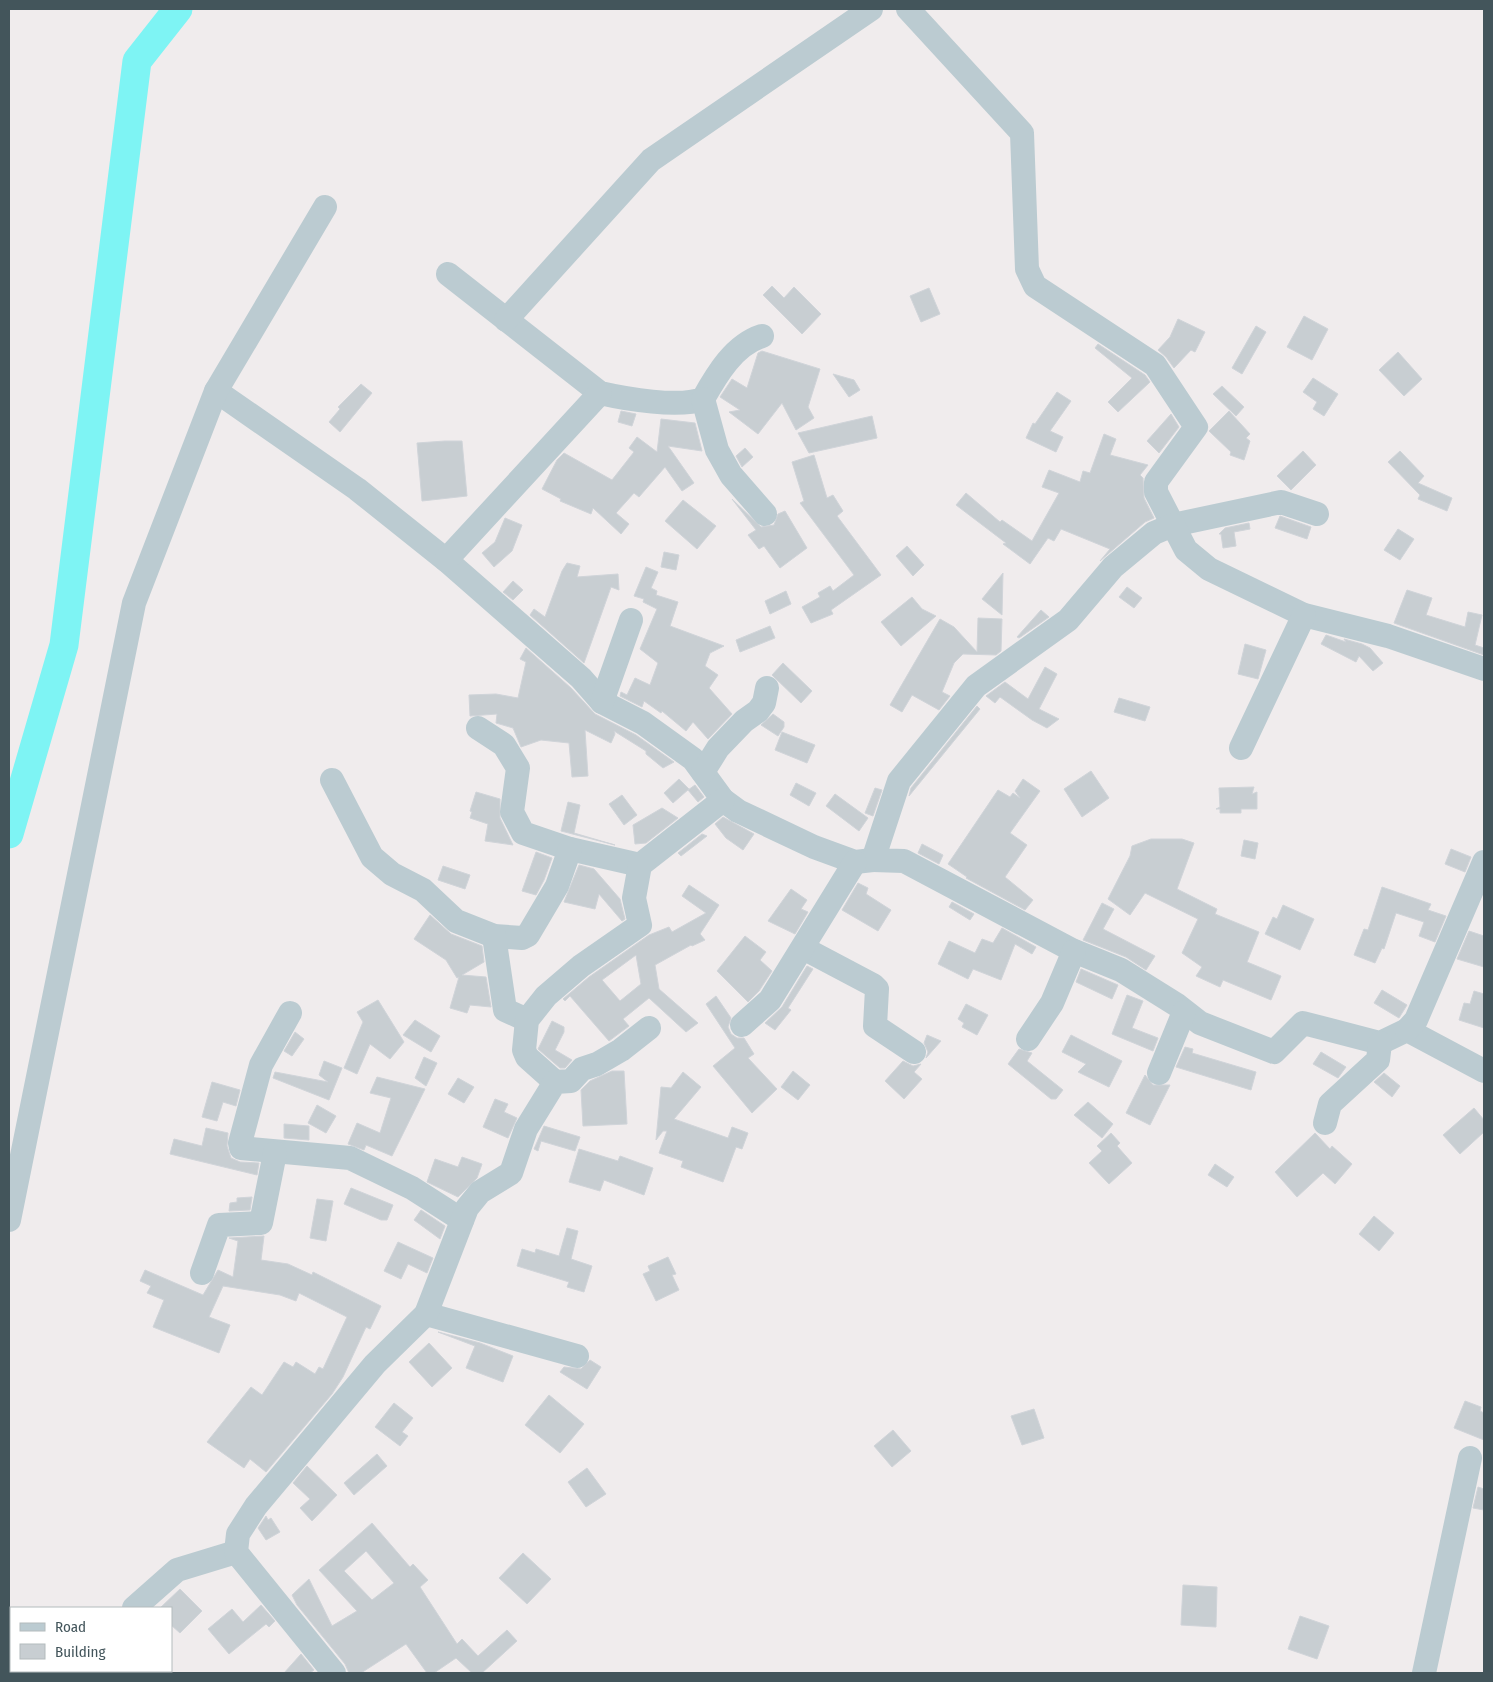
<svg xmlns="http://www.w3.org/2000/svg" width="1493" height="1682" viewBox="0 0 1493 1682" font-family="'Fira Sans Condensed',sans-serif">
	<rect width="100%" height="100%" fill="#f0eced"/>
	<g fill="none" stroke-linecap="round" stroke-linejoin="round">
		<polyline stroke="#7ef4f4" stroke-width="29" points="9,834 64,645 137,61 178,9"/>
	</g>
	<g fill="#c8ced2" stroke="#d0d4d9" fill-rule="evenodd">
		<polygon points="772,286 784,298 794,287 821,314 802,334 763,295"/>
		<polygon points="929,288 940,314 921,322 910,296"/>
		<polygon points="1304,316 1328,329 1312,360 1287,347"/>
		<polygon points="1178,319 1205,332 1195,352 1191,350 1174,368 1166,357 1158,350 1170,337"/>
		<polygon points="1256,326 1266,332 1242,374 1232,368"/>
		<polygon points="1098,344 1145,375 1150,382 1118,412 1108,402 1132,378 1095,348"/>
		<polygon points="762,351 820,369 808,407 814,418 796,430 782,403 758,434 729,412 740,410 720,397 732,379 747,388 758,353"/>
		<polygon points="1398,352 1422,379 1404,396 1379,370"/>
		<polygon points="833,374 854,380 860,390 849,397"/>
		<polygon points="1313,378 1338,394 1324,416 1313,409 1317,402 1303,392"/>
		<polygon points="361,384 372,393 340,432 329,422 340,409 338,407"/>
		<polygon points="1222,386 1244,407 1236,416 1213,394"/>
		<polygon points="1057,392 1071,401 1050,431 1063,437 1056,452 1026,438 1033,423 1035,424"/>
		<polygon points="621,411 636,414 632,426 618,422"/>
		<polygon points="1229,411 1250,434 1246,438 1250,441 1244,460 1230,455 1231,452 1209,431"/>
		<polygon points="1171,414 1179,427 1159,453 1147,441"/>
		<polygon points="872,416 877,438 809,453 798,433"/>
		<polygon points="661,419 695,423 702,451 668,446 694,483 682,491 665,467 639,497 634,493 616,513 629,524 621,534 593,508 591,514 560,501 561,499 542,489 557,460 564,453 612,480 634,452 629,448 637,437 657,452"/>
		<polygon points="1104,434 1116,439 1110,455 1148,465 1140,475 1143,478 1144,498 1154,518 1145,522 1100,561 1110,549 1061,529 1054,541 1048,538 1030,564 1003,544 1006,543 956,505 966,493 1000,522 1002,520 1032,541 1059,493 1042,487 1049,470 1080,482 1083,471 1090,473"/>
		<polygon points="445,441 462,441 467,496 422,501 417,443"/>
		<polygon points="745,448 753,457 742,467 736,456"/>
		<polygon points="1303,451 1316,465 1291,490 1277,476"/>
		<polygon points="1400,451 1424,476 1418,483 1452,498 1447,511 1418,499 1420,495 1388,462"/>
		<polygon points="814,455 827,498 833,495 843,511 837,516 881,575 831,610 833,614 811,623 802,607 820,597 818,593 830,586 833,591 854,575 800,503 804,501 792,462"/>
		<polygon points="732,499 761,527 774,525 778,514 785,511 807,548 780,568 764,546 759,549 748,535 756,530"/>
		<polygon points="683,500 716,526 697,549 665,521"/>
		<polygon points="1280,516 1311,527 1307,539 1275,528"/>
		<polygon points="505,518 522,525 512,551 494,567 482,553 495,542"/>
		<polygon points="1249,523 1250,529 1234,532 1236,546 1223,548 1221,534 1219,534 1225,528"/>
		<polygon points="1398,529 1414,539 1400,560 1384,550"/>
		<polygon points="907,546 924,565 913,576 896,556"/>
		<polygon points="664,552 679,555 676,570 661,567"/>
		<polygon points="567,563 580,566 577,577 618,574 619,590 611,587 584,663 530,615 534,609 545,617 562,571"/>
		<polygon points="646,567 658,572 651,588 657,591 656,595 678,602 670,626 724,646 710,653 705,666 718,675 709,688 732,714 708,739 693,722 686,731 662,711 661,713 644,701 642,707 620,696 621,692 627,695 635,678 650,685 658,663 640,649 657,609 643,602 644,599 634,596"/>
		<polygon points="1003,573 1002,615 982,599"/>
		<polygon points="513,581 523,590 513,600 503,592"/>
		<polygon points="1127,587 1142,598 1134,608 1119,597"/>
		<polygon points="1407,590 1432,598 1426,615 1465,627 1468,612 1482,615 1475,645 1484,648 1484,655 1394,623"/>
		<polygon points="786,591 791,604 770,614 765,601"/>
		<polygon points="912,597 922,609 936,616 901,646 881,622"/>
		<polygon points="1041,610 1049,617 1019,638 1017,637"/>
		<polygon points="978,618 1002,619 1001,651 996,655 963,654 954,663 942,692 950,696 939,710 912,695 902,712 890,705 940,619 954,627 977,652"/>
		<polygon points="770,626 775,638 740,652 736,640"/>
		<polygon points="1326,635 1346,642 1344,639 1362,644 1370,648 1383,663 1373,671 1359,656 1356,662 1321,644"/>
		<polygon points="1245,644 1266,650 1258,679 1238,674"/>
		<polygon points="526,648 571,688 595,714 636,735 674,762 663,768 646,754 646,751 614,731 615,734 611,743 585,730 588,776 572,777 569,743 541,740 521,747 513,728 496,723 497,714 470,716 469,695 496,694 518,698 526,662 520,659"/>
		<polygon points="783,663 812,691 801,703 772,675"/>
		<polygon points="1045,667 1057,674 1039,709 1059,719 1047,728 1032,720 1000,697 995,703 986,696 1005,682 1028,699"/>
		<polygon points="1119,698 1150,707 1145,721 1114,712"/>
		<polygon points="977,706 980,709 909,796 911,788"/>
		<polygon points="773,714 784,722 784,727 778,736 761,725"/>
		<polygon points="782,732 815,745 807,763 775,750"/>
		<polygon points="1091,771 1109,798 1082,817 1064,789"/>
		<polygon points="679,779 689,789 673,803 664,793"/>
		<polygon points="1023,779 1040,791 1010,833 1027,845 1005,877 1033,900 1025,910 966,878 967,877 948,864 998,790 1010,797 1013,793 1020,798 1015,791"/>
		<polygon points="796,783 816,793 809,806 790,795"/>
		<polygon points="695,785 704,797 698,802 688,790"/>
		<polygon points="1254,787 1252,794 1257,792 1257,809 1241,809 1241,813 1220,813 1220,809 1216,809 1220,807 1219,788"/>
		<polygon points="875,788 882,790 873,816 865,813"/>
		<polygon points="476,792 500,799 500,818 513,845 485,841 488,824 470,818 472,812 470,811"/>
		<polygon points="835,794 868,818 859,831 826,806"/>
		<polygon points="622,795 637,815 624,825 609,804"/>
		<polygon points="568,802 580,805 574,833 615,845 561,831"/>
		<polygon points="662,808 678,818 646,843 635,844 633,825"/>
		<polygon points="723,817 754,834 743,850 726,838 715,824"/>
		<polygon points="702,834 707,836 681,856 678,853"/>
		<polygon points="1151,839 1182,839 1194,843 1177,889 1217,909 1215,914 1259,932 1247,962 1281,976 1271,1000 1223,980 1220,987 1196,976 1202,967 1182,953 1198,919 1145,893 1130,915 1108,899 1130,856 1132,846"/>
		<polygon points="1244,840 1258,843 1255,859 1241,856"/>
		<polygon points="922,844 943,855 939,864 918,853"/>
		<polygon points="1451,849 1471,857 1465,872 1445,864"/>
		<polygon points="536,852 552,858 544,880 536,895 522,891"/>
		<polygon points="579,865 594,869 620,899 625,919 622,921 599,894 595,909 564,902"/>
		<polygon points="443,866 470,875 465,889 438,880"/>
		<polygon points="858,883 868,888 866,894 891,910 878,931 842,910"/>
		<path d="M 689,885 L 719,905 L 700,934 L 705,940 L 692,946 L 691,945 L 655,965 L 659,989 L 698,1023 L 686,1032 L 649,998 L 623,1019 L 629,1026 L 609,1041 L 570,996 L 565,1001 L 563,999 L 589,977 L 649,935 L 669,927 L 672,932 L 706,913 L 682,896 ZM 636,955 L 641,984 L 620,1001 L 602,980 Z"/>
		<polygon points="1382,887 1431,904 1428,910 1446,916 1435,942 1419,936 1424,922 1396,913 1384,949 1382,948 1375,963 1354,955 1364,929 1368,930"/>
		<polygon points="791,889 807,900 801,909 808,912 795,934 768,921"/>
		<polygon points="952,902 974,914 970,920 949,907"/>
		<polygon points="1102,903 1114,909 1103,929 1155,956 1146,970 1126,957 1083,940"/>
		<polygon points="1283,905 1314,919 1300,950 1265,934 1273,917 1277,919"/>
		<polygon points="430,915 451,934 482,946 484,962 462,975 486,977 491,1007 470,1005 467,1013 450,1008 459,977 457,978 446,960 414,939"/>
		<polygon points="1002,928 1036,947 1032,954 1015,944 1001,980 973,969 968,979 938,964 949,941 975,953 982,939 993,943"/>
		<polygon points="1469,931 1484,936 1484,967 1457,959"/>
		<polygon points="745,936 766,952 760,960 772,971 759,991 748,1002 717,971"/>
		<polygon points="807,966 813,969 788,1008 791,1010 775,1030 765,1023 782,1007"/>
		<polygon points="1081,969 1118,985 1112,999 1076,982"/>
		<polygon points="1382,990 1407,1005 1399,1018 1374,1003"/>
		<polygon points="1474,991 1484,994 1484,1028 1459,1020 1464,1003 1470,1004"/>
		<polygon points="1127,995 1143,1001 1132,1028 1158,1038 1153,1051 1112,1034"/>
		<polygon points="716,996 731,1018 728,1027 731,1034 737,1038 744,1038 754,1054 748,1058 777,1089 752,1113 713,1066 735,1048 706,1004"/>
		<polygon points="378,1000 404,1042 390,1059 370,1044 357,1074 344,1068 363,1022 357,1012"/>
		<polygon points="966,1004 988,1015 977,1035 962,1027 964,1023 958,1019"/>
		<polygon points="415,1020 440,1036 431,1052 403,1035"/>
		<polygon points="552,1021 564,1027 564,1032 555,1050 572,1060 565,1068 560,1068 538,1049"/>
		<polygon points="295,1032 304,1039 292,1056 284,1051"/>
		<polygon points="927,1035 941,1041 926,1058 928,1052 924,1043"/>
		<polygon points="1071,1035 1122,1061 1109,1087 1078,1072 1086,1064 1062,1052"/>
		<polygon points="1185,1047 1193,1049 1192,1053 1256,1072 1251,1090 1176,1067"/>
		<polygon points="1019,1049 1032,1053 1027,1061 1063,1090 1056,1099 1051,1099 1008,1064"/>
		<polygon points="1321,1052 1346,1067 1338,1078 1313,1064"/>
		<polygon points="424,1057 437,1063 426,1086 415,1078"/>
		<polygon points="324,1061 342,1068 329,1100 273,1078 275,1072 328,1082 319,1075"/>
		<polygon points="903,1061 913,1066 921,1064 914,1072 922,1079 904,1099 885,1081"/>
		<polygon points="612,1071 624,1071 627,1124 583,1126 581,1090 590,1081"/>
		<polygon points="793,1071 810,1085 798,1100 781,1087"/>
		<polygon points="683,1072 701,1087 674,1119 728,1138 732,1127 748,1133 742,1149 736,1147 723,1182 681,1167 683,1161 659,1153 667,1131 663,1131 656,1140 661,1087 671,1088"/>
		<polygon points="1384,1073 1400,1086 1392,1097 1374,1082"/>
		<polygon points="1145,1075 1153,1085 1170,1085 1150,1125 1126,1113"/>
		<polygon points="377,1077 425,1089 392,1156 366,1145 364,1150 348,1144 357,1123 380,1133 391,1098 370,1093"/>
		<polygon points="458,1078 474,1087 464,1103 448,1094"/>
		<polygon points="212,1082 240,1090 236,1106 223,1102 217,1121 202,1117"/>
		<polygon points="495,1099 508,1104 504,1112 517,1118 508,1138 483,1127"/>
		<polygon points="1088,1102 1113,1124 1102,1138 1074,1115"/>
		<polygon points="317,1105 336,1116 326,1133 308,1123"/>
		<polygon points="1474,1108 1484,1120 1484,1132 1460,1154 1443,1135"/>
		<polygon points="284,1124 309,1126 309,1140 284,1138"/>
		<polygon points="544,1126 580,1137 575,1151 541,1141 538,1151 534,1149"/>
		<polygon points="206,1128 228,1133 227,1146 231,1158 240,1162 259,1163 257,1175 170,1154 174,1139 202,1146"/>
		<polygon points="1111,1133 1120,1143 1117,1146 1132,1163 1109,1184 1089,1163 1102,1151 1097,1146"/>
		<polygon points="1315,1133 1330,1149 1332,1146 1352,1164 1335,1184 1323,1173 1297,1197 1275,1172"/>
		<polygon points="579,1149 618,1161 620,1156 653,1168 644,1195 604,1180 600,1191 569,1182"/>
		<polygon points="462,1157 482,1164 477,1178 458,1197 427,1182 435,1159 458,1167"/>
		<polygon points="1215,1164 1234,1177 1227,1187 1208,1175"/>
		<polygon points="351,1188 393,1205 387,1220 381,1220 344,1204"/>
		<polygon points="252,1197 250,1210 229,1211 230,1203 237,1202 237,1198"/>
		<polygon points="317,1199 333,1201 326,1241 310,1238"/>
		<polygon points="421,1210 445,1226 440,1239 414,1220"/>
		<polygon points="1374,1216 1394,1233 1379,1251 1359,1234"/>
		<polygon points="567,1228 578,1231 571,1259 592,1266 584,1292 567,1287 569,1282 517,1266 522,1249 535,1253 536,1249 559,1256"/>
		<polygon points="264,1236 261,1260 288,1264 312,1275 313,1272 381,1306 370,1329 366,1327 343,1377 332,1394 266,1472 250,1459 244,1468 207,1442 251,1387 262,1395 284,1362 293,1367 296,1362 315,1374 319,1367 323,1369 347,1317 299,1293 296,1301 280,1295 223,1286 209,1317 230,1325 219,1353 153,1327 164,1300 147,1293 151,1286 140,1281 145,1270 203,1295 218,1270 233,1277 238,1241 229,1238"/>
		<polygon points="398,1242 433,1258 427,1273 408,1264 401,1279 384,1271"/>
		<polygon points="668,1257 676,1274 672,1275 679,1290 656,1301 643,1274 650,1271 648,1266"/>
		<polygon points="438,1332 480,1343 513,1356 503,1382 466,1368 475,1346"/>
		<polygon points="429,1343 452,1368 432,1387 409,1362"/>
		<polygon points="590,1360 601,1367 587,1389 560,1372 564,1367 581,1369"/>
		<polygon points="549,1395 584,1424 560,1453 525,1425"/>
		<polygon points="1465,1401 1481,1407 1480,1411 1484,1413 1484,1440 1454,1428"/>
		<polygon points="394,1403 413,1418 402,1432 408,1436 400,1446 375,1427"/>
		<polygon points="1034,1409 1044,1438 1022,1445 1011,1416"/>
		<polygon points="893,1430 911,1451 892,1467 874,1446"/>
		<polygon points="377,1454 387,1466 354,1495 344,1483"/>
		<polygon points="307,1466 337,1495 312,1521 300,1508 310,1499 293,1483"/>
		<polygon points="587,1468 606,1494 586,1507 568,1482"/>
		<polygon points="1478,1487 1484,1489 1484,1510 1473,1508"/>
		<polygon points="266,1516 268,1520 271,1518 280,1532 266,1540 258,1528"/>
		<path d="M 372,1523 L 410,1567 L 413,1564 L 428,1580 L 420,1587 L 457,1644 L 462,1639 L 478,1656 L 507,1630 L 517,1641 L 482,1673 L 472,1673 L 456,1658 L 434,1673 L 427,1673 L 406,1644 L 361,1673 L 349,1673 L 345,1664 L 297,1605 L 292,1595 L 309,1579 L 332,1626 L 357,1611 L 319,1570 ZM 366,1551 L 394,1583 L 372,1600 L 344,1571 Z"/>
		<polygon points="523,1553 551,1579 527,1604 499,1578"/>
		<polygon points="1183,1585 1217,1587 1216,1627 1181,1625"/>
		<polygon points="180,1589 202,1611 180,1633 171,1625 171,1608 160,1608"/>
		<polygon points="261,1605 275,1621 269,1627 266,1624 229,1654 208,1629 232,1609 243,1622"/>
		<polygon points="1300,1616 1329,1626 1317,1659 1288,1649"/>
		<polygon points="301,1654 314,1670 310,1673 284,1673"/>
	</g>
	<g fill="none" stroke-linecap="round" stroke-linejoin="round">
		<g stroke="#bbcbd1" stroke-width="24">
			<polyline points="908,9 1022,133 1027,269 1035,286 1155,365 1196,427 1156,482 1156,492 1173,525 1281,502 1317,514"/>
			<path d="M 448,274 L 600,393 C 626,399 679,408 703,399 C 717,374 734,345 762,336"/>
			<polyline points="506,320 651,160 871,9"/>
			<polyline points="216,391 357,489 446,560 581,678 602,702 643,723 693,759 723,800 738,811 814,847 855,862 873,860"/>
			<polyline points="703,399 717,450 731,475 765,514"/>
			<polyline points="446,560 600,393"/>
			<polyline points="1484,669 1388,636 1304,615 1209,569 1186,550 1173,525 1154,533 1113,567 1068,620 976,686 899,781 873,860 904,861 1074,951 1121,970 1177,1005 1200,1023 1274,1052 1303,1023 1380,1043 1407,1030 1484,1071"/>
			<polyline points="602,702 631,620"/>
			<polyline points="478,728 504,745 518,768 512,812 523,833 570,849 640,865"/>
			<polyline points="1241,748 1304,615"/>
			<polyline points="703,772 718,748 744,721 758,711 764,703 767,688"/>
			<polyline points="332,780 372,857 392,874 423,890 456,921 494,936 522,938 528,935 557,886 570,849"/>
			<polyline points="494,936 505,1010 527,1020"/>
			<polyline points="803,948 873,985 877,989 875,1026 914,1052"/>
			<polyline points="290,1013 261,1065 240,1143 241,1148 350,1158 412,1188 462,1220"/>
			<polyline points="742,1025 770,1000 855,862"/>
			<polyline points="1407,1030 1416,1020 1484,862"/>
			<polyline points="1028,1039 1052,1003 1074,951"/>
			<polyline points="1159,1073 1184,1012"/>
			<polyline points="555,1082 527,1057 524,1050 527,1020 546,996 581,966 640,925 634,898 640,865 723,800"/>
			<polyline points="1325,1123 1330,1104 1378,1060 1380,1043"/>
			<polyline points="9,1220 134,603 216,391 325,207"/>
			<polyline points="202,1273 219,1225 261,1223 275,1153"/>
			<polyline points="426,1314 577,1356"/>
			<polyline points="134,1608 177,1570 236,1552"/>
			<polyline points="334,1673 236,1552 238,1534 256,1506 375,1364 426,1314 467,1208 480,1192 511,1173 526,1129 555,1082 571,1081 582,1069 597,1064 621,1050 649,1028"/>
			<polyline points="1424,1673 1470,1458"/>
		</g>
	</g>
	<rect width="1493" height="1682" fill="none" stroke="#43555b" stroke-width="20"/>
	<rect x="10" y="1607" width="162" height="65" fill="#ffffff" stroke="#b4bbbd"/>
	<rect x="20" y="1623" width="25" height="8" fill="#bbcbd1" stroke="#b4bbbd"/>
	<text x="55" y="1632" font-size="15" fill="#43555b">Road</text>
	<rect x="20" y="1644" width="25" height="15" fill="#c8ced2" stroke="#b4bbbd"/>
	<text x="55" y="1657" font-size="15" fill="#43555b">Building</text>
</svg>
